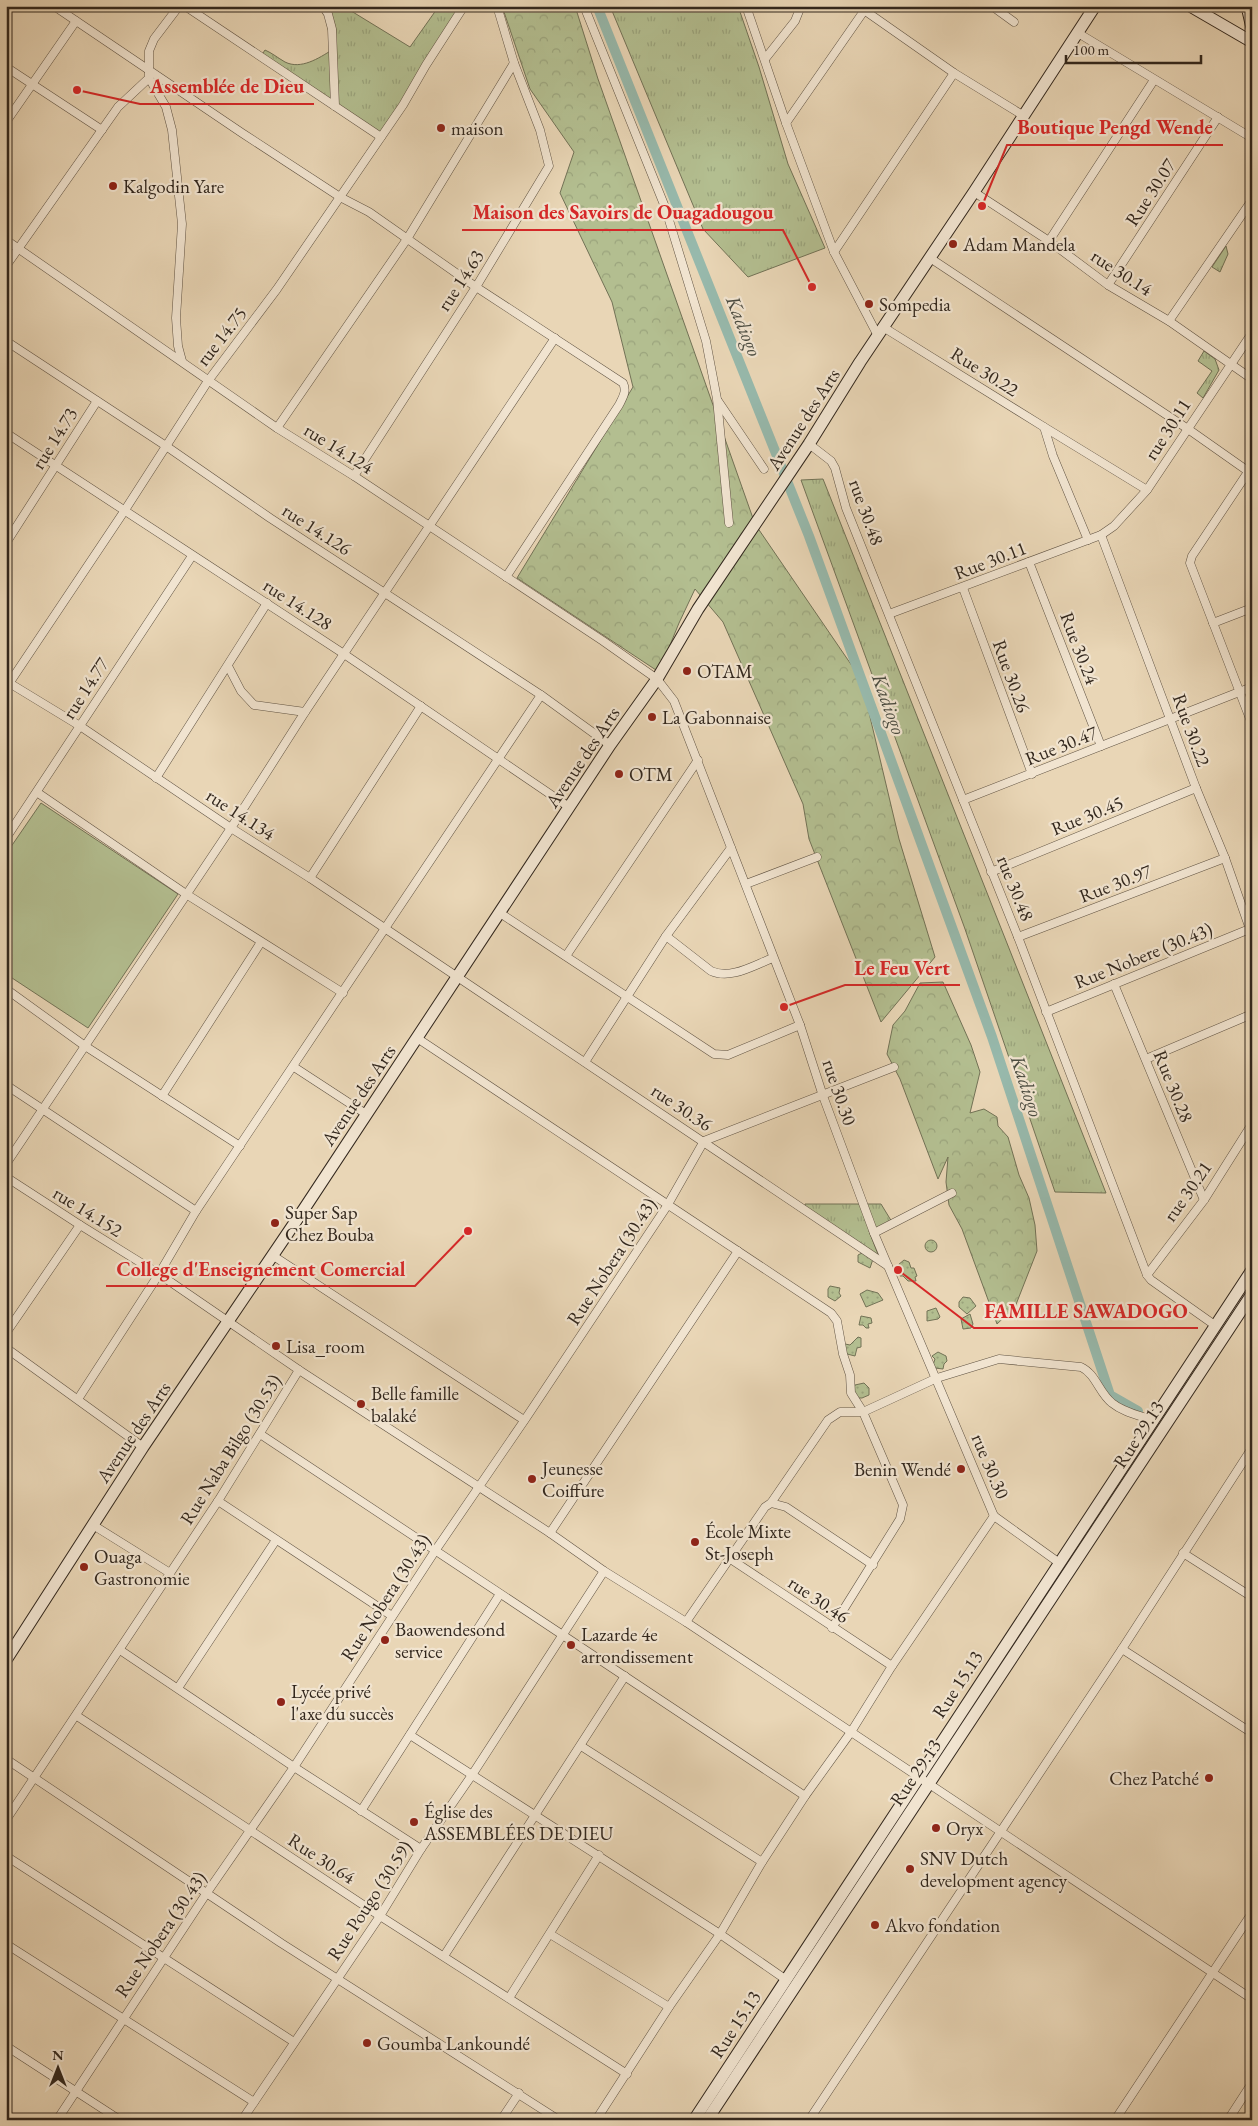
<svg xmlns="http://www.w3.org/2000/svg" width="1258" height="2126" viewBox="0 0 1258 2126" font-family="'EB Garamond',serif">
	<defs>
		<pattern id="grass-dots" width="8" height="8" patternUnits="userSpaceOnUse" patternTransform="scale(1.25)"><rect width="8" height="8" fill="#b3be90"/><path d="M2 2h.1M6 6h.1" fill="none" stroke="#9aa37c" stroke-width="1.8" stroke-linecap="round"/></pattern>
		<pattern id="forest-crowns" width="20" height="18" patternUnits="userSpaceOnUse" patternTransform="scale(1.25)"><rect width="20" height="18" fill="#b3be90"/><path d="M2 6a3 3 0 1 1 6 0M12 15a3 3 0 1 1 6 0" fill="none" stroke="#9aa37c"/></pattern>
		<pattern id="park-tufts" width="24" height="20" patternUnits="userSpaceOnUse" patternTransform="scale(1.25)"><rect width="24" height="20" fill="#b3be90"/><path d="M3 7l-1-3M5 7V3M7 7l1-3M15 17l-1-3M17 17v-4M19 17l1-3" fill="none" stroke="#9aa37c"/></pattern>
	</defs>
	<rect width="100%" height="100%" fill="#e9d6b6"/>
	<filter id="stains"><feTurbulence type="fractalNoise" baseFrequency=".004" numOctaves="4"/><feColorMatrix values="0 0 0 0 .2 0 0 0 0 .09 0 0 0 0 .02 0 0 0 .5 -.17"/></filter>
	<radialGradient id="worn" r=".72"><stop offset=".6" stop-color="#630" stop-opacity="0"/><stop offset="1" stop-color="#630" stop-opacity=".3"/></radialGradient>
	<g fill="url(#grass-dots)" stroke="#727256">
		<circle cx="931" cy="1246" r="6"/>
		<polygon points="866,1251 873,1259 870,1268 858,1262 858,1255"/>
		<polygon points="904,1260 909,1262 911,1268 914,1268 917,1276 915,1277 916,1281 908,1281 903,1276 900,1276 898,1265"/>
		<polygon points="830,1286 840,1288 839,1293 841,1296 835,1301 828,1297 828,1289"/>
		<polygon points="867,1290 878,1293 883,1300 866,1307 860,1294"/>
		<polygon points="963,1297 970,1298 976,1306 967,1314 959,1307 959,1302"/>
		<polygon points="936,1308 940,1317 938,1319 927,1321 927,1311"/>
		<polygon points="970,1314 973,1324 971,1328 963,1329 961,1319"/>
		<polygon points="861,1316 871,1318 872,1323 868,1324 869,1328 866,1328 863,1325 859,1325"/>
		<polygon points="858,1337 861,1338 861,1347 857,1348 855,1356 847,1354 844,1348 845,1344 850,1345"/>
		<polygon points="938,1352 946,1356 947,1361 944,1364 943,1369 935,1368 933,1365 935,1359 932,1356"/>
		<polygon points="864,1383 869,1388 869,1395 862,1398 855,1398 853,1391 855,1385"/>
	</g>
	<g fill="url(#forest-crowns)" stroke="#727256">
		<polygon points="502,6 575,6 598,79 755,524 861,679 899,839 935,957 881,1022 809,839 803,804 723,622 695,589 679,623 659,672 517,578 633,387 612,302 560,193 574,152 530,89"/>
		<polygon points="943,982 971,1045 980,1072 970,1113 984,1109 997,1117 998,1126 1008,1137 1019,1175 1029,1198 1035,1225 1037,1251 1015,1307 997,1324 962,1229 949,1205 946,1182 948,1157 938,1179 900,1079 887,1054 893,1025 905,1011 920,983"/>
	</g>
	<g fill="url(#park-tufts)" stroke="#727256">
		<path d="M 324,6 L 343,6 L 410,47 L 439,6 L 460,6 L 381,136 L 261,56 L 265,50 C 272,53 278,58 285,62 C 301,70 319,58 332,50 Z"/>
		<polygon points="610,6 738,6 759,67 788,164 825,248 748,277 703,229"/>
		<polygon points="1226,246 1228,254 1220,272 1212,267"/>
		<polygon points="1204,351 1215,359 1219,370 1203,398 1197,393 1212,371 1198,361"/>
		<polygon points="823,479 1106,1193 1055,1192 965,929 801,480"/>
		<polygon points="805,1204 881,1204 892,1222 869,1231 879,1257 806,1209"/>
	</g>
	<polygon fill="#b3be90" stroke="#727256" points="41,803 178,894 88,1028 6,974 6,854"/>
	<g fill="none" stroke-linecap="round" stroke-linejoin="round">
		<polyline stroke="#97b9ac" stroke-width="10" points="597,6 809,536 992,1037 1110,1395 1138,1411"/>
		<g stroke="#605343" stroke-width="9">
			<g id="street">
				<path d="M 54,6 L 242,133 L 340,197 L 369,212 L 476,287 L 623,383 C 627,391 623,397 619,405 L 506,577"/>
				<polyline points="185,6 381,137"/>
				<polyline points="323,6 328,14 332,29 335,106"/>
				<polyline points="584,6 665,207 706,341 717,399 729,523"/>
				<polyline points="746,6 786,123 834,252 878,336"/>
				<polyline points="992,6 1014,22"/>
				<polyline points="864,10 954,73 1024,116"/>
				<polyline points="1078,33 1252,138"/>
				<polyline points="765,59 795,21 801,6"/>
				<polyline points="6,67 102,130"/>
				<polyline points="149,78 166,107 172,130 182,224 176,318 178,346 182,361"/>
				<polyline points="6,122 76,21"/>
				<polyline points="786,123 866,8"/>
				<polyline points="974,192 1049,241 1108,285 1169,321 1252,379"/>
				<polyline points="6,240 277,428 354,476 603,641 657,679 674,701 800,1025 823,1096 874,1233 994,1516"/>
				<polyline points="1049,241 1154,80"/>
				<polyline points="834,252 954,73"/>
				<polyline points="930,258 1188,429 1252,474"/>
				<polyline points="6,266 118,107 149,78 149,51 154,39 179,6"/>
				<polyline points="1108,285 1218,117"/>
				<polyline points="1169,321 1252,200"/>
				<polyline points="883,327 1044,427 1053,456 1088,540"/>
				<polyline points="6,341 166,446 270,518 541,695 610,745"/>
				<polyline points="718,401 764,469"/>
				<polyline points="1044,427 1147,490"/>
				<polyline points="277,428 407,239 514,63"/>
				<polyline points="6,433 344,654 569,807"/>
				<polyline points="809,444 831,461 835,468 846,508 1018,937 1147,1275 1151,1280 1216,1326"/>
				<polyline points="1248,472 1192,556 1190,563 1252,724"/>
				<polyline points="354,476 476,287 549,166 540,130 514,63 497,6"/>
				<polyline points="1101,535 1196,788 1225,858 1252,935"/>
				<polyline points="6,543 97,401"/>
				<polyline points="1029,562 1101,746"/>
				<polyline points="963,588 1032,774"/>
				<polyline points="889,614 1101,535 1114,526 1147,490 1252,333"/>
				<polyline points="1213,623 1252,608"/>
				<polyline points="228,666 241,691 254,705 305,712"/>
				<polyline points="6,681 80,726 231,828 310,878 888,1266"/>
				<polyline points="6,688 125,510 208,381 277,289 403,105 426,65 464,6"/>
				<polyline points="156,778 267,603"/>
				<polyline points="38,793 186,894 343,993"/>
				<polyline points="963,800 1252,687"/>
				<polyline points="6,838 192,556"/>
				<polyline points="991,872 1196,788"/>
				<polyline points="310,878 421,706"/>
				<polyline points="746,884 817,857"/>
				<polyline points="500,913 714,1054 728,1055 800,1025"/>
				<path d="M 666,936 L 711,971 C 731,980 754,965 773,958"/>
				<polyline points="1018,937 1225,858"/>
				<polyline points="566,956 698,760"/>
				<polyline points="1114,984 1204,1200"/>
				<polyline points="6,989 85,1046 240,1146"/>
				<polyline points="1046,1012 1252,928"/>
				<polyline points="417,1038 831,1313 837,1321 843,1354 850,1375 851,1393 863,1412 903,1505 900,1519 832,1628"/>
				<polyline points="1146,1059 1252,1014"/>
				<polyline points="585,1062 666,936 731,848"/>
				<polyline points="294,1067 366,1114"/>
				<polyline points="6,1085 196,1211"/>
				<polyline points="162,1096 261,942"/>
				<polyline points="6,1164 231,828 305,712 555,338"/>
				<polyline points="6,1177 80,1225 159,1274 299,1370 550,1533 604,1571 686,1622 1252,1999"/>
				<polyline points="874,1233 952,1193"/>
				<polyline points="272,1255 524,1420"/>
				<polyline points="1147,1275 1204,1200 1252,1124"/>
				<polyline points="6,1333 80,1225"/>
				<polyline points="6,1348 143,1447"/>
				<polyline points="78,1399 159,1274 196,1211 541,695"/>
				<polyline points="260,1434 805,1796"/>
				<polyline points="218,1501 392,1616"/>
				<polyline points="771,1503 786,1507 873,1565"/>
				<polyline points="994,1516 1058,1562"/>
				<polyline points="93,1525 170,1573"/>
				<polyline points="550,1533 738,1251"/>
				<polyline points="1183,1553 1252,1597"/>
				<polyline points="729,1558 892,1666"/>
				<path d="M 686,1622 L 765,1507 L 771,1503 L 828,1420 L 840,1412 L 863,1412 L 937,1378 L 999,1359 L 1081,1367 C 1096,1374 1099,1393 1112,1403 C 1123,1412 1138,1415 1152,1420"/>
				<polyline points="1122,1649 1252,1733"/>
				<polyline points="120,1650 294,1767 421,1849"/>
				<polyline points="178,1688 276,1540"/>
				<polyline points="77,1716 380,1916 627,2074"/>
				<polyline points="410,1735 720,1934 785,1979"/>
				<polyline points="581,1746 762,1862"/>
				<polyline points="6,1759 281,1943 559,2120"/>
				<polyline points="361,1811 500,1594"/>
				<polyline points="6,1820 218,1501 299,1370"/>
				<polyline points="6,1856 294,2042"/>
				<polyline points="550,1934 669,2007"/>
				<polyline points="6,1944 254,2102"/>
				<polyline points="444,1956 625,1676"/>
				<polyline points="509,1998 599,1855"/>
				<polyline points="6,2046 120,2120"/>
				<polyline points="57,2120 206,1894 294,1767 435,1551 526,1418 667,1206 704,1141 894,1067"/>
				<polyline points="242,2120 380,1916 421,1849 472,1775 604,1571"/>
				<polyline points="501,2120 519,2093"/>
				<polyline points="596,2120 669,2007 720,1934 762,1862 805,1796 851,1732 892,1666 994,1516"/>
				<polyline points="809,2120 1122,1649 1252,1448"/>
				<polyline points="1115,2120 1252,1913"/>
				<polyline points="1228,2120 1252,2083"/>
			</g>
		</g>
		<g stroke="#32271d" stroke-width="13">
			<g id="secondary">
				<polyline points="1190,6 1252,42"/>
				<polyline points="1247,6 1252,28"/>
				<polyline points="6,1660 143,1447 304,1209 610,745 657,679 698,609 809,444 860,362 974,192 1095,6"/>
				<polyline points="694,2120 1252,1270"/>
				<polyline points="707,2120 1252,1294"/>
			</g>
		</g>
		<use href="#street" stroke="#f1e4d0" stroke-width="8"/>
		<use href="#secondary" stroke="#f1e4d0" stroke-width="11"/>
	</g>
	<g fill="#8f2418" stroke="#f1e4d0" stroke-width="2">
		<circle cx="441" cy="128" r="5"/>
		<circle cx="113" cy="186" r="5"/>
		<circle cx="953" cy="244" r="5"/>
		<circle cx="869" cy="304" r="5"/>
		<circle cx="687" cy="671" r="5"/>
		<circle cx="652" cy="717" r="5"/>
		<circle cx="619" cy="774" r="5"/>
		<circle cx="275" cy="1223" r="5"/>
		<circle cx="276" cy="1346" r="5"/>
		<circle cx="361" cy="1404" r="5"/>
		<circle cx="961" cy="1469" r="5"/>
		<circle cx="532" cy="1479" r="5"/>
		<circle cx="695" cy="1542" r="5"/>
		<circle cx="84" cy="1567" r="5"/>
		<circle cx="385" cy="1640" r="5"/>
		<circle cx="571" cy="1645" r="5"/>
		<circle cx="281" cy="1702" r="5"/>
		<circle cx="1209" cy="1778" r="5"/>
		<circle cx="414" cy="1822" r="5"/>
		<circle cx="936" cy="1828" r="5"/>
		<circle cx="910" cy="1869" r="5"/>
		<circle cx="875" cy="1925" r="5"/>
		<circle cx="367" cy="2043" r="5"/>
	</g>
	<g text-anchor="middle" stroke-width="4.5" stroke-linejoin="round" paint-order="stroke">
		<g font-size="19" fill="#32271d" stroke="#f1e4d0" text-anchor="start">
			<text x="451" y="135">maison</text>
			<text x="123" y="193">Kalgodin Yare</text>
			<text x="963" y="251">Adam Mandela</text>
			<text x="879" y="311">Sompedia</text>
			<text x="697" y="678">OTAM</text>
			<text x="662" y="724">La Gabonnaise</text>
			<text x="629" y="781">OTM</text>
			<text x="285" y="1219">Super Sap<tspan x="285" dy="22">Chez Bouba</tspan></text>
			<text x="286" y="1353">Lisa_room</text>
			<text x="371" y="1400">Belle famille<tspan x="371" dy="22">balaké</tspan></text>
			<text x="542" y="1475">Jeunesse<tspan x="542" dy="22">Coiffure</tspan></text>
			<text x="951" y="1476" text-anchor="end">Benin Wendé</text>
			<text x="705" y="1538">École Mixte<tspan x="705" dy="22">St-Joseph</tspan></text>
			<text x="94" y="1563">Ouaga<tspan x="94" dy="22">Gastronomie</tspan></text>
			<text x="395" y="1636">Baowendesond<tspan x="395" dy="22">service</tspan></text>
			<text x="581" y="1641">Lazarde 4e<tspan x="581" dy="22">arrondissement</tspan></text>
			<text x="291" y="1698">Lycée privé<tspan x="291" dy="22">l'axe du succès</tspan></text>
			<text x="1199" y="1785" text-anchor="end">Chez Patché</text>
			<text x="424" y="1818">Église des<tspan x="424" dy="22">ASSEMBLÉES DE DIEU</tspan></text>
			<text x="946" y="1835">Oryx</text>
			<text x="920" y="1865">SNV Dutch<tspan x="920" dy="22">development agency</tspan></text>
			<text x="885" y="1932">Akvo fondation</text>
			<text x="377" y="2050">Goumba Lankoundé</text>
		</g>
		<g font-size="19" fill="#32271d" stroke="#f1e4d0">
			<text transform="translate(1150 192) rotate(-57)" y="7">Rue 30.07</text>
			<text transform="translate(1122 272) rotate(33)" y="7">rue 30.14</text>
			<text transform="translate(460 280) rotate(-57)" y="7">rue 14.63</text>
			<text transform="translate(221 336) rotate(-52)" y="7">rue 14.75</text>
			<text transform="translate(985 371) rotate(32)" y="7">Rue 30.22</text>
			<text transform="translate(803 419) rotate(-57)" y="7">Avenue des Arts</text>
			<text transform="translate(1167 429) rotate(-57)" y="7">rue 30.11</text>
			<text transform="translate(54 438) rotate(-58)" y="7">rue 14.73</text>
			<text transform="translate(339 448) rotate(32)" y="7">rue 14.124</text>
			<text transform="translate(867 512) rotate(70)" y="7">rue 30.48</text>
			<text transform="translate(317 529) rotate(33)" y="7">rue 14.126</text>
			<text transform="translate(990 560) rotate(-21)" y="7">Rue 30.11</text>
			<text transform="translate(298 604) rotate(33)" y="7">rue 14.128</text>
			<text transform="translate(1080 648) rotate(69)" y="7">Rue 30.24</text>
			<text transform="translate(1012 676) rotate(70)" y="7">Rue 30.26</text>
			<text transform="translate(85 688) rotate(-57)" y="7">rue 14.77</text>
			<text transform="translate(1192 730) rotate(70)" y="7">Rue 30.22</text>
			<text transform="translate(1061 745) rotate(-22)" y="7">Rue 30.47</text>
			<text transform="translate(582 757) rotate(-56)" y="7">Avenue des Arts</text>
			<text transform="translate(241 814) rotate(33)" y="7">rue 14.134</text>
			<text transform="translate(1087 815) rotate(-22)" y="7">Rue 30.45</text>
			<text transform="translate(1115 883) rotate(-21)" y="7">Rue 30.97</text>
			<text transform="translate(1016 888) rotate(68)" y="7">rue 30.48</text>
			<text transform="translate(1143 955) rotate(-22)" y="7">Rue Nobere (30.43)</text>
			<text transform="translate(1174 1086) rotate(68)" y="7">Rue 30.28</text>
			<text transform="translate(840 1092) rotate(71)" y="7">rue 30.30</text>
			<text transform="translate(358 1095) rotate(-56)" y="7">Avenue des Arts</text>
			<text transform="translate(682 1107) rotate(34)" y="7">rue 30.36</text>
			<text transform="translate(1187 1191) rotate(-55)" y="7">rue 30.21</text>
			<text transform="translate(88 1211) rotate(32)" y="7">rue 14.152</text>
			<text transform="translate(611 1261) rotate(-57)" y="7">Rue Nobera (30.43)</text>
			<text transform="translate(133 1432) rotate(-56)" y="7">Avenue des Arts</text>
			<text transform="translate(1138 1434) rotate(-57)" y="7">Rue 29.13</text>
			<text transform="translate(230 1449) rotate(-58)" y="7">Rue Naba Bilgo (30.53)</text>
			<text transform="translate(991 1466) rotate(67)" y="7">rue 30.30</text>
			<text transform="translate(385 1597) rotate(-57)" y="7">Rue Nobera (30.43)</text>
			<text transform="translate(819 1599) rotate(34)" y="7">rue 30.46</text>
			<text transform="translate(957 1684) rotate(-57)" y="7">Rue 15.13</text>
			<text transform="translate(915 1772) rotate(-56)" y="7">Rue 29.13</text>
			<text transform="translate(322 1858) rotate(33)" y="7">Rue 30.64</text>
			<text transform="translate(369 1900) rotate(-57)" y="7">Rue Pougo (30.59)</text>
			<text transform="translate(160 1934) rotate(-56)" y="7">Rue Nobera (30.43)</text>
			<text transform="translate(735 2024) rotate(-57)" y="7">Rue 15.13</text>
		</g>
		<g font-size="20" font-style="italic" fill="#4b4c41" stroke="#f1e4d0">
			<text transform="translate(744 326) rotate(68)" y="7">Kadiogo</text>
			<text transform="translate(889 704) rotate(70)" y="7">Kadiogo</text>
			<text transform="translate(1027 1086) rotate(72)" y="7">Kadiogo</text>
		</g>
	</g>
	<path fill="none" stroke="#d62828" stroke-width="2" d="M77 90L140 104H314M982 206L1007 145H1223M812 287L783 230H462M784 1007L845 985H960M468 1231L415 1286H106M898 1270L974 1328H1198"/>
	<g fill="#d62828" stroke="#f1e4d0" stroke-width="2">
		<circle cx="77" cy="90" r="5"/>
		<circle cx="982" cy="206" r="5"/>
		<circle cx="812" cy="287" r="5"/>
		<circle cx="784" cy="1007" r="5"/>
		<circle cx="468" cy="1231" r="5"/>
		<circle cx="898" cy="1270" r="5"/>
	</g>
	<g font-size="20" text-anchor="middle" font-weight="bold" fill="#d62828" stroke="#f1e4d0" stroke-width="4.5" stroke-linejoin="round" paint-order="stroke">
		<text x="227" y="93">Assemblée de Dieu</text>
		<text x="1115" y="134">Boutique Pengd Wende</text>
		<text x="623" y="219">Maison des Savoirs de Ouagadougou</text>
		<text x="902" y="975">Le Feu Vert</text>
		<text x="261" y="1276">College d'Enseignement Comercial</text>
		<text x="1086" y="1318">FAMILLE SAWADOGO</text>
	</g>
	<rect width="1258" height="2126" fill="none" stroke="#e9d6b6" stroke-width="25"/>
	<rect x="8" y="8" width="1243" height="2111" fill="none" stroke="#32271d" stroke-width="2.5"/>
	<rect x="12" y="12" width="1233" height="2101" fill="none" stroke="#32271d"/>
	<g transform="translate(58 2068)" stroke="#f1e4d0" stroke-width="4" paint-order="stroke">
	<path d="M0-4L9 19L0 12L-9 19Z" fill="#32271d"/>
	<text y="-8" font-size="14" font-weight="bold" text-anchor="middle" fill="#32271d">N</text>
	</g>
	<path d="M1066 55v8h135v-8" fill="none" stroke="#32271d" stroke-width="2.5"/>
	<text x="1073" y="55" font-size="15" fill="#32271d" stroke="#f1e4d0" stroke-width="4" paint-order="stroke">100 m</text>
	<rect width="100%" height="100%" filter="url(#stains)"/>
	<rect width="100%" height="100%" fill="url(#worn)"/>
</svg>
